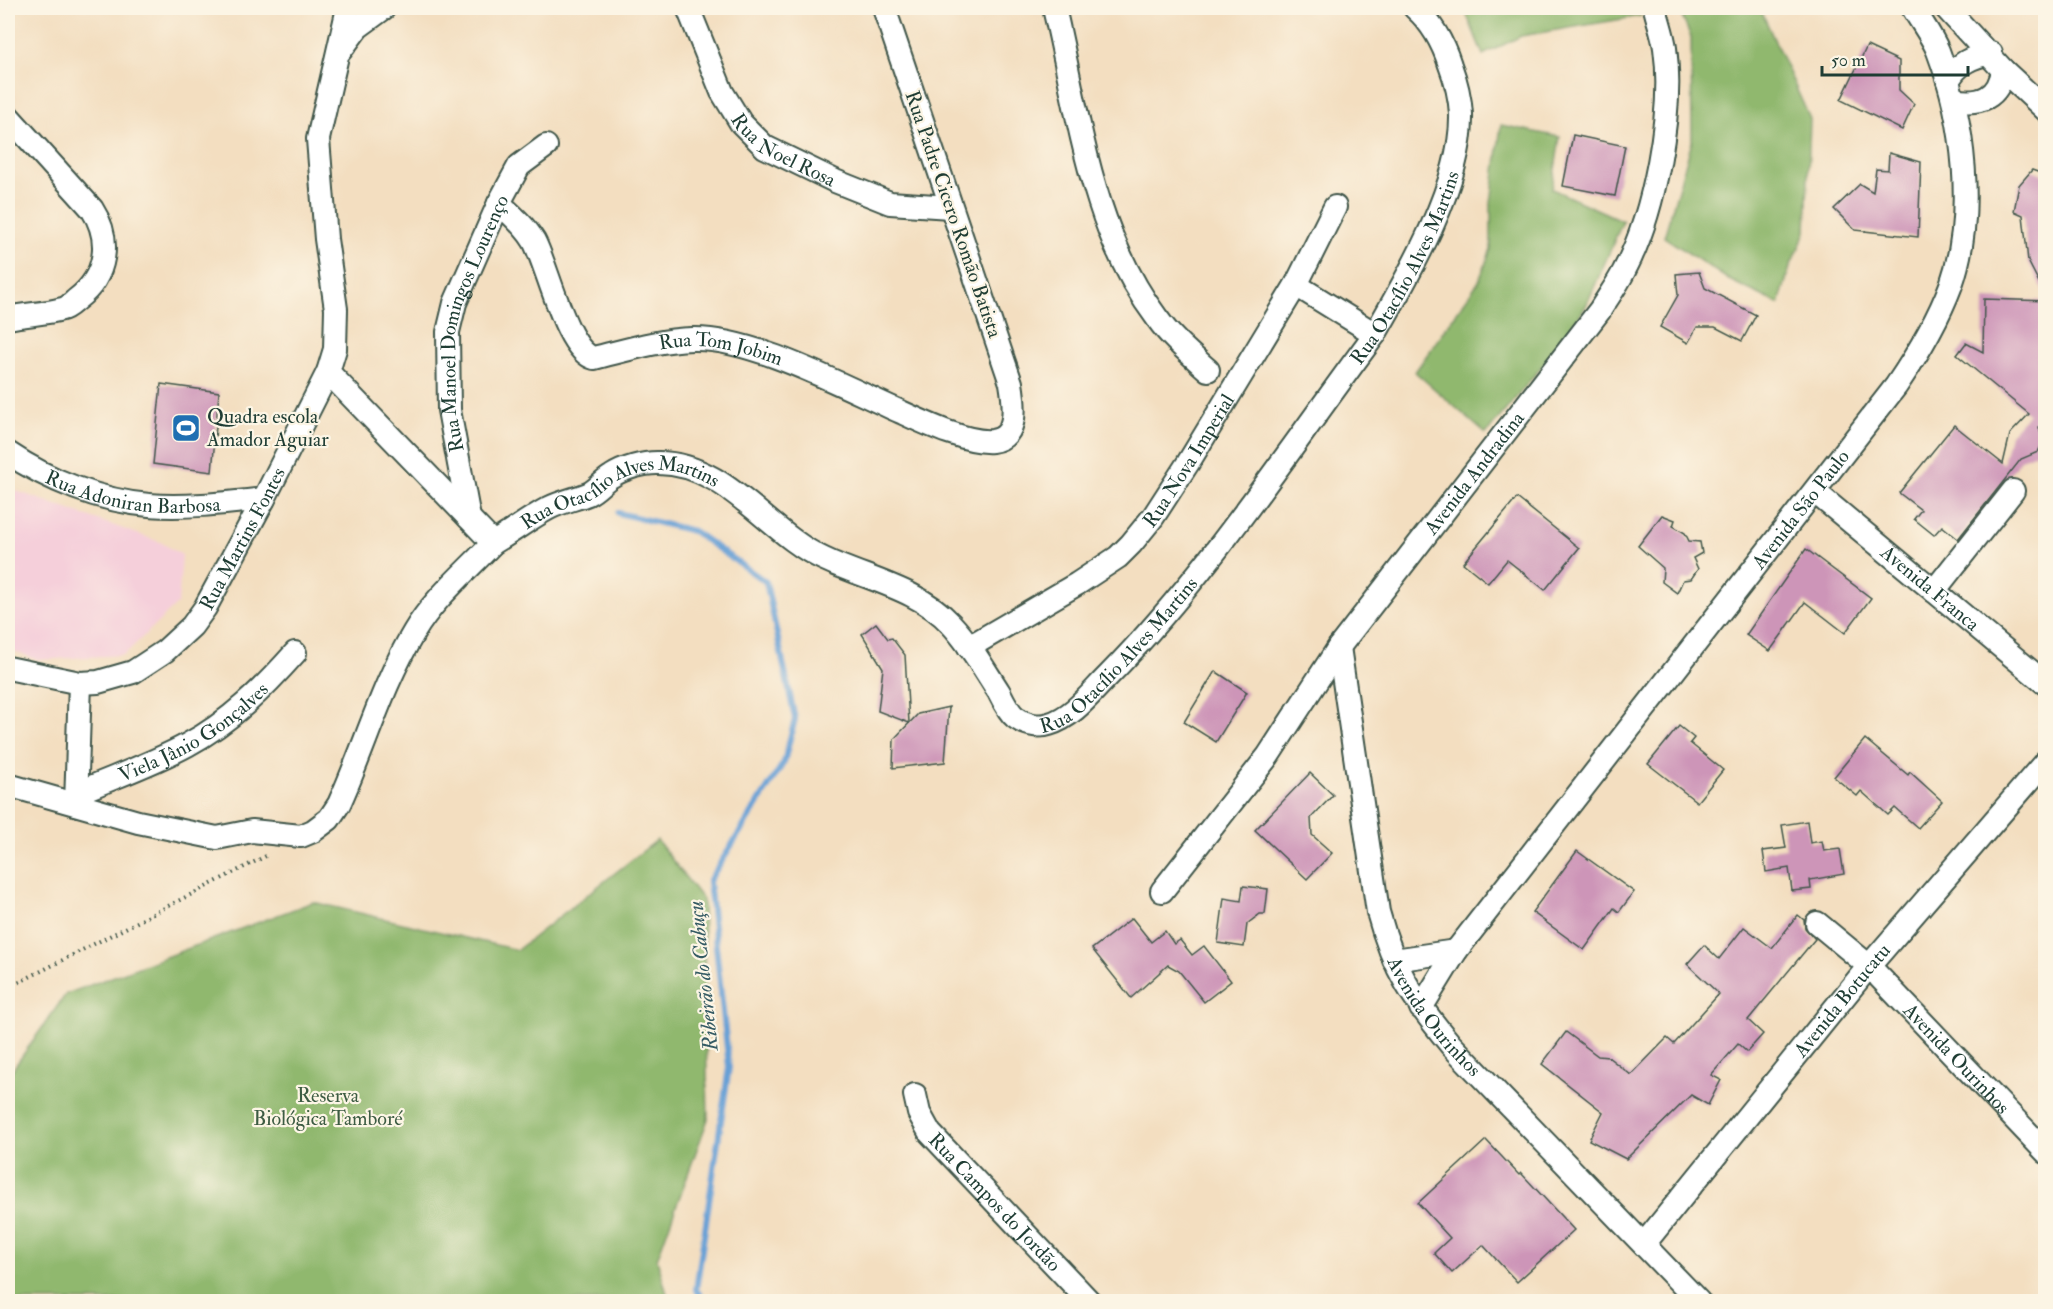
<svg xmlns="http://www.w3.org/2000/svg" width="2053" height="1309" viewBox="0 0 2053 1309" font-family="'IM FELL Double Pica',serif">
	<rect width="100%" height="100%" fill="#fcf5e5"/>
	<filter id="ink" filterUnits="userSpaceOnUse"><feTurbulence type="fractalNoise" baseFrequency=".0167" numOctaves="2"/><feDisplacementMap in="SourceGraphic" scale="12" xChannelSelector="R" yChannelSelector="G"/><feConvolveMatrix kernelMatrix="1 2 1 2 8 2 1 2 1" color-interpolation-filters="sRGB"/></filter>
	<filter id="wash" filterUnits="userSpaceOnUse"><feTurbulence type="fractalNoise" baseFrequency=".008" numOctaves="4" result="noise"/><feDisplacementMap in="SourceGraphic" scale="24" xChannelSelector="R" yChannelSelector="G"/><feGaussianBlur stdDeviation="1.35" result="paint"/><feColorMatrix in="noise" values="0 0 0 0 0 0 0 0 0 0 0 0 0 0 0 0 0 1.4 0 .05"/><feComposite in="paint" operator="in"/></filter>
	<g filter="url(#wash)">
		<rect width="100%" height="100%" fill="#f3dec0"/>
		<polygon fill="#f5cfda" points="8,488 160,542 182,555 178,603 124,655 38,660 8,649"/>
		<g fill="#90b86e" stroke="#587a51" stroke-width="1.5">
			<polygon points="1464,8 1638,8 1641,16 1521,36 1483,55"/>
			<polygon points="1678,8 1760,8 1810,119 1806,232 1790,267 1779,304 1729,280 1664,237 1692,142 1691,37"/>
			<polygon points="1501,125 1560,137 1552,189 1623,221 1586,306 1562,342 1486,434 1415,372 1479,281 1491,249 1491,203"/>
			<polygon points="657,840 703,900 708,1119 657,1259 669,1301 8,1301 8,1076 66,994 313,902 517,950"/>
		</g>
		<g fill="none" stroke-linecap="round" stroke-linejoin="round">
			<polyline stroke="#67a0d5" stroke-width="6" points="618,513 693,531 766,582 795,719 784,762 709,881 729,1067 696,1290 707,1302"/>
		</g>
		<g id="blocks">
			<g fill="#cd95b8">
				<polygon points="1867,46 1899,61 1899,90 1914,104 1902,130 1841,100"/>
				<polygon points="1573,135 1625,146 1615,196 1563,186"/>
				<polygon points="1889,153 1921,162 1918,237 1855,230 1834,209 1860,184 1873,192 1876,169 1888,170"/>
				<polygon points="2032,170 2046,175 2046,296 2028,261 2023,215 2014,211 2019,185"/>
				<polygon points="1699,272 1705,288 1756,315 1742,341 1715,327 1697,327 1688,343 1660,327 1678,295 1676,274"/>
				<polygon points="1984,299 2046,301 2046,339 2038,387 2046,392 2046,427 2042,424 2039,427 2043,442 2038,452 2021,459 1958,539 1942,526 1934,535 1914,519 1921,510 1899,493 1954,425 2003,464 2010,434 2029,414 1957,355 1966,343 1983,352"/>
				<polygon points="161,384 219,392 212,472 153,464"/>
				<polygon points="1517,498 1579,548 1545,590 1507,560 1488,583 1463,563"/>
				<polygon points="1662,515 1675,520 1673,526 1685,533 1689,541 1700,542 1702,553 1693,558 1698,569 1691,579 1683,580 1677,593 1662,582 1663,568 1638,546"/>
				<polygon points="1806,549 1871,598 1845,633 1805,602 1770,651 1746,635"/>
				<polygon points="876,623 888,639 892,638 905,655 909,723 878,711 883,668 862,634"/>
				<polygon points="1215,671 1247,692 1216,742 1184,722"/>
				<polygon points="949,707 945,762 893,768 894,739 918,714"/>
				<polygon points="1679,726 1694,738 1690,743 1723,770 1697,802 1648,764"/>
				<polygon points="1865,739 1908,775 1910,772 1942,801 1918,828 1895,808 1888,815 1861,791 1857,796 1834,777"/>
				<polygon points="1310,773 1333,795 1311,818 1312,835 1332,853 1307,879 1255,830"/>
				<polygon points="1807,821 1810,843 1822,841 1824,851 1840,849 1844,874 1810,880 1811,889 1792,891 1789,868 1766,872 1763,851 1786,848 1782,825"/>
				<polygon points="1577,851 1634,892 1619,912 1614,908 1584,950 1532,912"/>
				<polygon points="1243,886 1268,889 1265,914 1260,914 1247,924 1244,947 1218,943 1224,898 1241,901"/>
				<polygon points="1798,915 1804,920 1805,928 1815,939 1748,1020 1763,1034 1747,1052 1738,1044 1711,1075 1721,1080 1708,1105 1691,1095 1626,1159 1589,1140 1603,1112 1542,1064 1566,1032 1598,1056 1608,1057 1631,1075 1667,1038 1674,1044 1719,994 1687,964 1704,945 1719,959 1744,927 1772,948"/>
				<polygon points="1132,918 1151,942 1165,931 1174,944 1180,940 1192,955 1204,946 1231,981 1204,1002 1179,971 1168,965 1131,998 1092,949"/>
				<polygon points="1486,1140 1519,1175 1521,1173 1574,1230 1517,1282 1483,1245 1452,1273 1434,1253 1450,1238 1418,1203"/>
			</g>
		</g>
	</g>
	<g filter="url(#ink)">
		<use href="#blocks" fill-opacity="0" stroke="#3f5549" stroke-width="1.5"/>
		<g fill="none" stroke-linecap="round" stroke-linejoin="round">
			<g stroke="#3f5549" stroke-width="26">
				<g id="minor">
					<path id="s1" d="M 688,8 L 722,92 L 741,123 L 765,147 L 835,181 L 890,203 L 950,207"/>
					<path d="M 1054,8 C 1079,113 1090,229 1157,318 C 1171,338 1190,354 1208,370"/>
					<polyline points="1946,8 2003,70 2046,110"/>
					<polyline points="341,50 358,27 384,8"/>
					<path d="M 1948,81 C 1958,63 1971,57 1991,53"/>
					<path d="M 1954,100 C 1980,105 1999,98 2003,70"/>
					<path d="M 8,116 L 92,209 C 112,240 107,276 77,299 C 73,302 68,308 62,309 C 45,314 25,314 8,318"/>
					<path id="s2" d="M 499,203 C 511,214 525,226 534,241 C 548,267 566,351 594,358 C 627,350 658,340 692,339 C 753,337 844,387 901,412 C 925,423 967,443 992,441 C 1020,438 1014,401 1011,383 L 884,8"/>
					<polyline points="1296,285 1375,334"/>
					<path id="s3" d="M 328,372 L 493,543 C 512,532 530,518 549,508 C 561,502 575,499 588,494 C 597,490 603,481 612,476 C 624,468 643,463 657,463 C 726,462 767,533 824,559 C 866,579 919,589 951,624 C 970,644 984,669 999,692 C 1003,700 1008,711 1015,717 C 1024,724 1038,728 1049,724 C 1073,717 1090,694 1108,676 C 1209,573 1289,449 1375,334 C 1409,275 1463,182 1461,114 C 1460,97 1456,81 1450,65 C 1443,43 1432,23 1415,8"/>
					<path id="s4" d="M 8,453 C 48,480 100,501 149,505 C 186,508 227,503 264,499"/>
					<path id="s5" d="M 1815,492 L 2046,684"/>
					<path id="s6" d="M 469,518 L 449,410 L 448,332 L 455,303 L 499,203 L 519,166 L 546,146"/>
					<polyline points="1934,591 2013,491"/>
					<path id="s7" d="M 969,647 L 1077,584 L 1118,557 L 1131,544 L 1153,517 L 1188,463 L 1296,285 L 1335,207"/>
					<path id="s8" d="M 1339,647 L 1378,912 C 1394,971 1413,999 1451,1045 L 1699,1302"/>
					<path id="s9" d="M 8,668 L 80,683 L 98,682 L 133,672 L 165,651 L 192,626 L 205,608 L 264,499 L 328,372 L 335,349 L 336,309 L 326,239 L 318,139 L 348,8"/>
					<path d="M 8,785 L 138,822 L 217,838 L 252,831 L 301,836 L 313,831 L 329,819 L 339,804 C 365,747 382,685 414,632 C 434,598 467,571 493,543"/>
					<path id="s10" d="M 77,793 C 114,777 152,764 187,745 C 230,722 264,688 295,653"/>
					<polyline points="76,804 80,683"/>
					<path id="s11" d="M 1162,891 L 1268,756 L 1339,647 L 1600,310 C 1608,297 1617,285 1624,271 C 1654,215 1674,111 1665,48 C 1663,34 1658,21 1655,8"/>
					<path id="s12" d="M 1817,923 L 1869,966 L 2046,1152"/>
					<polyline points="1394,960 1456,951"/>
					<path id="s13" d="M 1421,1008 L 1456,951 L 1896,386 C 1917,355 1938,320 1951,285 C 1976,214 1964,120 1938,51 C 1932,36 1921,22 1913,8"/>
					<path id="s14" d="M 915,1095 L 919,1113 L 930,1133 L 1090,1302"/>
					<path id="s15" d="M 1644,1244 L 1869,966 L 2046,761"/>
				</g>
			</g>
			<polyline stroke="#3f5549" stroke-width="4" stroke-dasharray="1.5 4.5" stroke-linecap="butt" points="8,988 268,855"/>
			<use href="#minor" stroke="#fff" stroke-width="22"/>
		</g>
	</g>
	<defs>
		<g id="stadium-square" transform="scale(1.5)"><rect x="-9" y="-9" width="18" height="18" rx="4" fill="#1f6fb2" stroke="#fcf5e5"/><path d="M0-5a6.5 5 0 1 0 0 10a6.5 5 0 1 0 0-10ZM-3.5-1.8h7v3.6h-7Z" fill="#fff"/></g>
	</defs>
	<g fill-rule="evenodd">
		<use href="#stadium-square" x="186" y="428"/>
	</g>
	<g text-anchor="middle" stroke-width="4.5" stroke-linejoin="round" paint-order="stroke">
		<g font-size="20" fill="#1f3d34" stroke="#fcf5e5">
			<text dy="7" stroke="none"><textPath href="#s1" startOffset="178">Rua Noel Rosa</textPath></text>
			<text transform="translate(954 214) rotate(71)" y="7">Rua Padre Cicero Romão Batista</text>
			<text dy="7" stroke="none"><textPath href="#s3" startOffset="1496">Rua Otacílio Alves Martins</textPath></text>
			<text dy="7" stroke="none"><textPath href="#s6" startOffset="201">Rua Manoel Domingos Lourenço</textPath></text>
			<text dy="7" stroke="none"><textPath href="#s2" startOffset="316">Rua Tom Jobim</textPath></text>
			<text dy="7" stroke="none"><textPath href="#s7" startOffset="294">Rua Nova Imperial</textPath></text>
			<text dy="7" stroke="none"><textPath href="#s11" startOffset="522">Avenida Andradina</textPath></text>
			<text dy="7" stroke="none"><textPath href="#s4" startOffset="134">Rua Adoniran Barbosa</textPath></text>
			<text dy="7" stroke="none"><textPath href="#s3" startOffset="380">Rua Otacílio Alves Martins</textPath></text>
			<text dy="7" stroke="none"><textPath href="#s13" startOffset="627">Avenida São Paulo</textPath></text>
			<text dy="7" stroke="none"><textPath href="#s9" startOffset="304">Rua Martins Fontes</textPath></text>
			<text dy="7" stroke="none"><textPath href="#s5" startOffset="150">Avenida Franca</textPath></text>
			<text dy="7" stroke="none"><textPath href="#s3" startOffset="1010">Rua Otacílio Alves Martins</textPath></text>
			<text dy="7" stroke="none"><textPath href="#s10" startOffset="132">Viela Jânio Gonçalves</textPath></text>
			<text dy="7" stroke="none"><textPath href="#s15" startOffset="314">Avenida Botucatu</textPath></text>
			<text dy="7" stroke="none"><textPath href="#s8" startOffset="388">Avenida Ourinhos</textPath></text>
			<text dy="7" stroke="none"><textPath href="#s12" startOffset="195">Avenida Ourinhos</textPath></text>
			<text dy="7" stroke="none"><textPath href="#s14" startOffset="136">Rua Campos do Jordão</textPath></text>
		</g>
		<g font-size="20" fill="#1f3d34" stroke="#fcf5e5" text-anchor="start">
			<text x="207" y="423">Quadra escola<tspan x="207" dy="23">Amador Aguiar</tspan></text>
		</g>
		<g font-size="20" fill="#3d5c43" stroke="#fcf5e5">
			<text x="328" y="1102">Reserva<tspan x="328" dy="23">Biológica Tamboré</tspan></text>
		</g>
		<g font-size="21" font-style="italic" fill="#355b64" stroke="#fcf5e5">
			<text transform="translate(703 976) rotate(-96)" y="7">Ribeirão do Cabuçu</text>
		</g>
	</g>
	<rect width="2053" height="1309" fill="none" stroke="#fcf5e5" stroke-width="30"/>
	<path d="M1822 66v9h146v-9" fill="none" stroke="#1f3d34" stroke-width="3"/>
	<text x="1831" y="66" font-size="18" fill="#1f3d34" stroke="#fcf5e5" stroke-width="4.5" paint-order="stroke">50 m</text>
</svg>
